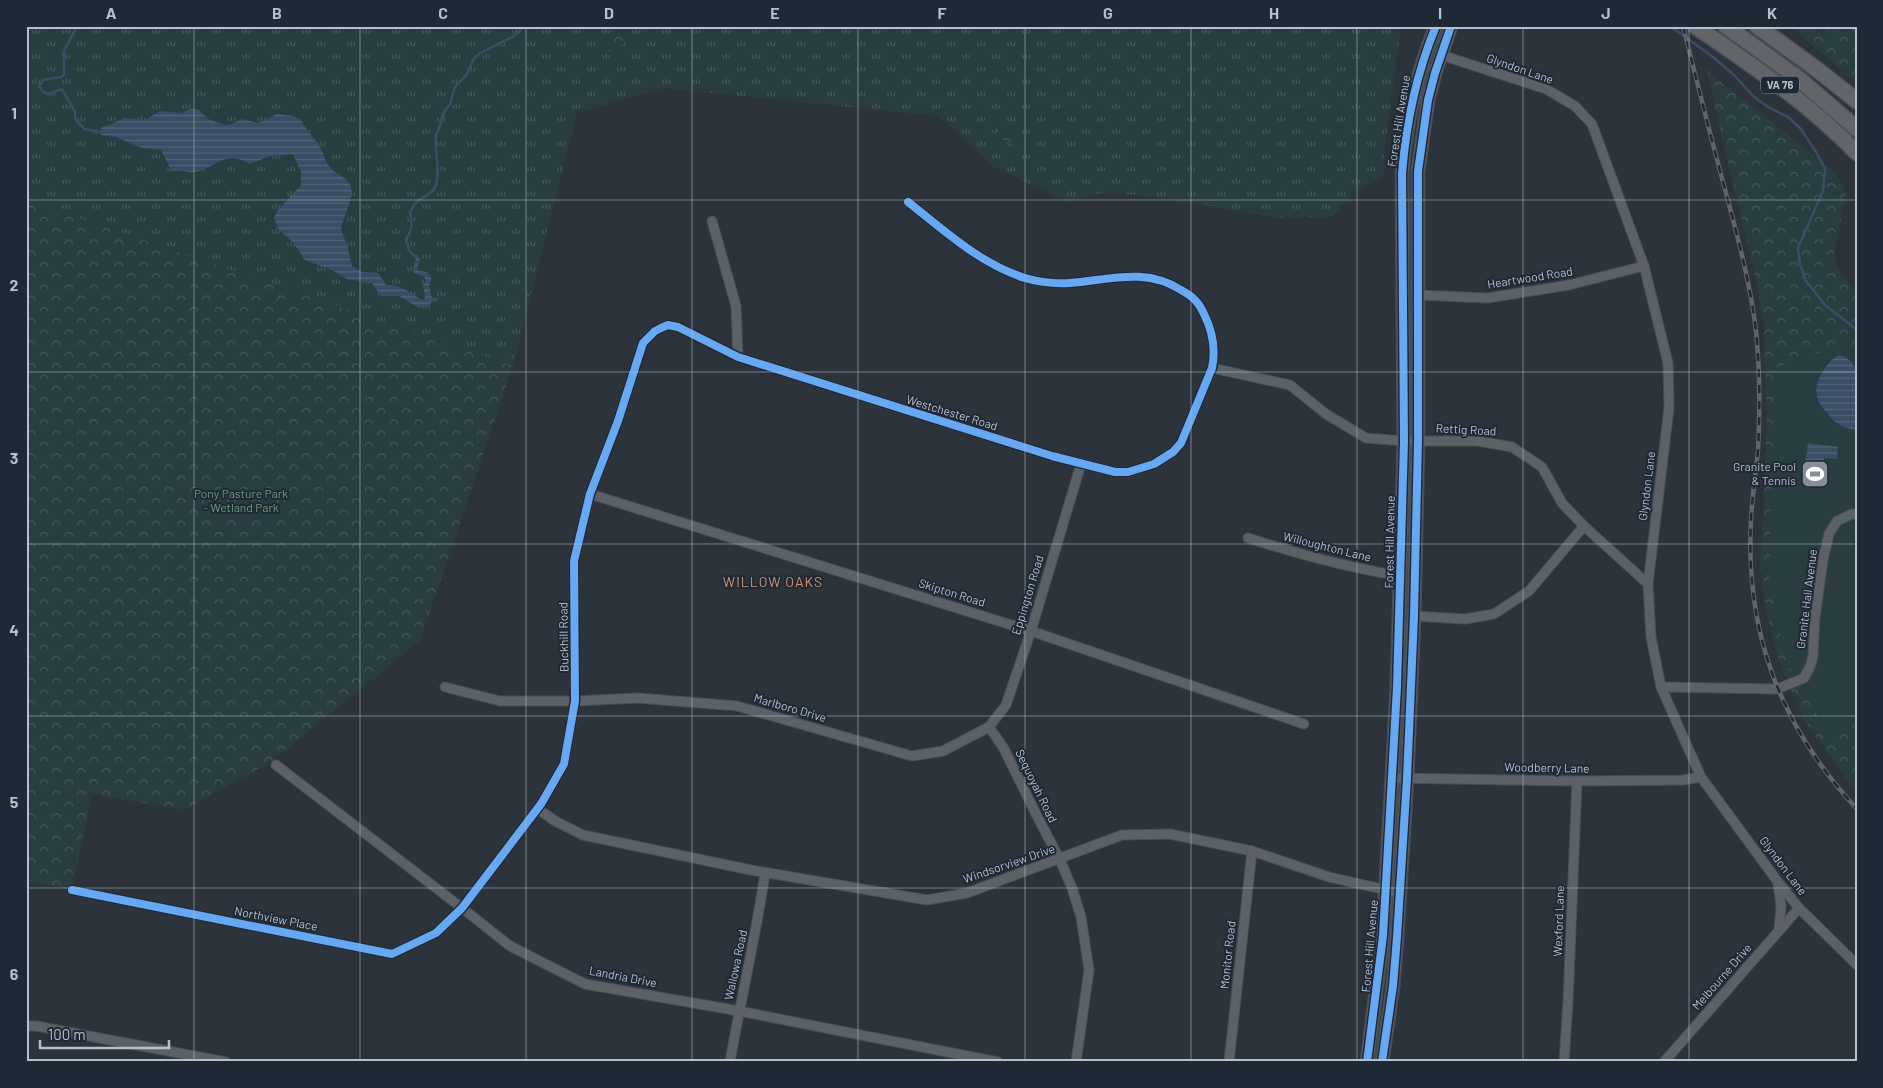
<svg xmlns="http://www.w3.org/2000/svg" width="1883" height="1088" viewBox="0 0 1883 1088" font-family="Barlow,sans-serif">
	<defs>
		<pattern id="grass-tufts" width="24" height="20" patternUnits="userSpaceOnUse" patternTransform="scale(1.25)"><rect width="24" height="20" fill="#293d41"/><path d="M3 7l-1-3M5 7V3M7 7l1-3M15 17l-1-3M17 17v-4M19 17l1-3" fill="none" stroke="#46575b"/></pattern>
		<pattern id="forest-crowns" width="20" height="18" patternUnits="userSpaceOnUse" patternTransform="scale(1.25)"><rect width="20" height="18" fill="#293d41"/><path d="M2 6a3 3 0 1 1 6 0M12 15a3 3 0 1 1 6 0" fill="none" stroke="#46575b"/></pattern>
		<pattern id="water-rules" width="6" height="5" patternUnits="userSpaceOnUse" patternTransform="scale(1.25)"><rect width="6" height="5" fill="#3a4d65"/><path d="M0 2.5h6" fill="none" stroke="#54657a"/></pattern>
	</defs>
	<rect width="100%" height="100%" fill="#2c333b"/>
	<polygon fill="url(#grass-tufts)" points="26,26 1401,26 1384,153 1383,177 1352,193 1333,217 1276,218 1165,198 1106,192 1066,201 996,168 938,116 664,88 577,113 513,366 26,200"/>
	<g fill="url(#forest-crowns)">
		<polygon points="1788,26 1857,26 1857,83 1794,30"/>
		<polygon points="620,29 626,31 628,35 620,47 618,54 615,56 611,55 608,47 616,32"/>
		<polygon points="1706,70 1833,170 1844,187 1846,193 1834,254 1837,267 1857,295 1857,382 1805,691 1825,728 1857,712 1857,794 1805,721 1781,668 1768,620 1760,568 1767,424 1764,326 1757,284"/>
		<polygon points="997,129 1001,129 1032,146 1036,149 1035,155 1030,155 1005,141 997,135"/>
		<polygon points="26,200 513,366 420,641 272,761 185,810 92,794 72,890 26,880"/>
	</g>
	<polygon fill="#293d41" points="1840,345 1857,359 1857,723 1831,737 1785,658 1769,581 1775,368"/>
	<g fill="url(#water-rules)">
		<path d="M 191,109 L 199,110 L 208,119 L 225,125 L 232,124 L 242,119 L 258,123 L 277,114 L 293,116 L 301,120 C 305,130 316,138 321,149 C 325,156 325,163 332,169 C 338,176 349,177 351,188 C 353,202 343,216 341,229 L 348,248 L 352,266 L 362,272 L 378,273 L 386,285 C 404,285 408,293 423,300 L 425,297 L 423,286 L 426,280 L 424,277 L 414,273 L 413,269 L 416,259 L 413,256 L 415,254 L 418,256 L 420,260 L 417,267 L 418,270 C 425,272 432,272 431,281 L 429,286 L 432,298 L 438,298 L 438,301 L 432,302 L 428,306 L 419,308 L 399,296 L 382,296 L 378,292 L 372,283 L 347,279 L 334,271 L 305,260 L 293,242 L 278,229 L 274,218 L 277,211 L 301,185 L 301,172 L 293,154 L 270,156 L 250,164 C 224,149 217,168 194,172 C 190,173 187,171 183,171 C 178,170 176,172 171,170 L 161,150 L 142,148 L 116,137 L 101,135 L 101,128 L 112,124 L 124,118 L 145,120 L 160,111 L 181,113 Z"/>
		<path d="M 1840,355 C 1845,357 1850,360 1853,364 C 1861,380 1857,412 1857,430 C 1843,428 1836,424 1827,413 C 1813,397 1813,386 1825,368 C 1830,362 1833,357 1840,355 Z"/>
		<polygon points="1808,443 1838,447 1837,459 1824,458 1822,478 1803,476"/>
	</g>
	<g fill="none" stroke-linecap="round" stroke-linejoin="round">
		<g stroke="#3a4d65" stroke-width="2.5">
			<polyline points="77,26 64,51 64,75 61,77 43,80 39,86 43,92 48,94 62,89 75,112 75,119 84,129 101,132"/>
			<polyline points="1670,26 1713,57 1734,75 1753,96 1768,107 1788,117 1801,129 1816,152 1825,168 1823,191 1798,248 1800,264 1806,281 1825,305 1857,330"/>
			<path d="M 413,255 L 409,250 L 406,240 C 412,229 413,225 410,213 C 416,196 427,199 434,189 C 442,179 434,148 436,135 L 439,129 L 444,112 L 450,104 L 455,87 L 467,74 L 473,60 L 480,53 L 514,36 L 524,26"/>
		</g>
		<g stroke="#4a4f55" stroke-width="11">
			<g id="street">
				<polyline points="1441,55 1546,89 1575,106 1592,124 1644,266 1668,363 1669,408 1648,584 1651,637 1661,687 1701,777 1778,882 1799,908 1857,965"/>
				<polyline points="712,221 736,306 738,357"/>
				<polyline points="1417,295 1488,298 1569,285 1644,266"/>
				<polyline points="1212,368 1290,385 1326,414 1366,438 1404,441 1478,441 1512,447 1542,467 1562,503 1584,526 1648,584"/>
				<polyline points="590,494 1031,631 1304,724"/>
				<path d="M 1248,538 C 1298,554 1348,568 1401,576"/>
				<polyline points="1414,616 1465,619 1494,614 1529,591 1584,526"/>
				<polyline points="445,687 500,701 575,701 638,698 737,706 912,756 943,751 989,727 1006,705 1031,631 1081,464"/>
				<polyline points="1661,687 1777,689 1804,678 1810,667 1813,656 1815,617 1823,560 1829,534 1837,521 1852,514 1857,514"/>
				<polyline points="989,727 1003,747 1038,818 1060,860 1072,888 1081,917 1089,970 1076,1062"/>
				<polyline points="276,765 462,908 510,946 585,984 739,1011 998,1062"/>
				<polyline points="1393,778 1577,781 1683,780 1701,777"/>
				<polyline points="538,809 555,821 583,835 751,870 927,900 967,893 1122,835 1170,834 1252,851 1329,877 1400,893"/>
				<polyline points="1778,883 1781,906 1779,930"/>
				<path d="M 72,890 L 392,954 L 436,933 L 462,908 L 541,804 L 564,764 L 575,701 L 574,561 L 590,494 L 618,421 L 643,343 L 655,331 L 661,328 L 668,325 L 678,327 L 738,357 L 1052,456 L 1115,472 L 1128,472 L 1154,464 L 1173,452 L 1181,443 L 1212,368 C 1216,349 1213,332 1204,314 C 1199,302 1192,296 1181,290 C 1145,267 1109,280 1070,283 C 1057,284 1038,282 1025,278 C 980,264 944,230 908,202"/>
				<polyline points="26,1026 36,1026 226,1062"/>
				<path d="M 730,1062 C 741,998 756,936 765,873"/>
				<polyline points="1229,1062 1252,851"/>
				<polyline points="1564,1062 1568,1002 1577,781"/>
				<polyline points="1664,1062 1799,908"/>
			</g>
		</g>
		<g stroke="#4a4f55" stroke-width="15">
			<g id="secondary">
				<path d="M 1367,1062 L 1383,936 L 1397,687 L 1404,441 L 1402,174 C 1406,123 1416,74 1436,26"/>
				<polyline points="1382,1062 1393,986 1397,937 1407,778 1414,616 1418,441 1418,171 1428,100 1435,73 1451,26"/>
			</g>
		</g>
		<g stroke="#494f57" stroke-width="18">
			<g id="highway">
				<path d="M 1695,26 C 1752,65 1809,103 1857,153"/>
				<polyline points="1726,26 1798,78 1857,129"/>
				<polyline points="1757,26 1815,68 1857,101"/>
			</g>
		</g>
		<use href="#street" stroke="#5c6168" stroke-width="9"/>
		<use href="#secondary" stroke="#60656c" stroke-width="12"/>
		<use href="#highway" stroke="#616568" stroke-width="15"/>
		<g stroke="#60656c" stroke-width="4.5">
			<path id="rail" d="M 1683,26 C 1696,78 1709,130 1723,182 C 1736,231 1750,280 1756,331 C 1760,370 1760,411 1758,450 C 1756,473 1752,496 1751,520 C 1745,632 1780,726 1857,809"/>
		</g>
		<use href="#rail" stroke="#1f2936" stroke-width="2.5" stroke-dasharray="8" stroke-linecap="butt"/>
		<g stroke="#1f2936" stroke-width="11">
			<g id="cycleway">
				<path d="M 72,890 L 392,954 L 436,933 L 462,908 L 541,804 L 564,764 L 575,701 L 574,561 L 590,494 L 618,421 L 643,343 L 655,331 L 661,328 L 668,325 L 678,327 L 738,357 L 1052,456 L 1115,472 L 1128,472 L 1154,464 L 1173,452 L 1181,443 L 1212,368 C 1216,349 1213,332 1204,314 C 1199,302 1192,296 1181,290 C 1145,267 1109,280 1070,283 C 1057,284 1038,282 1025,278 C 980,264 944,230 908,202"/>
				<path d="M 1367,1062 L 1383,936 L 1397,687 L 1404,441 L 1402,174 C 1406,123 1416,74 1436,26"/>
				<polyline points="1382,1062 1393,986 1397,937 1407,778 1414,616 1418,441 1418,171 1428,100 1435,73 1451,26"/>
			</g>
		</g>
		<use href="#cycleway" stroke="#66a8f1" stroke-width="8"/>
	</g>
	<path fill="none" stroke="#b6bfcb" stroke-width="1" stroke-opacity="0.55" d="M 194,26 L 194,1062M 360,26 L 360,1062M 526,26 L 526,1062M 692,26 L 692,1062M 858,26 L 858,1062M 1025,26 L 1025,1062M 1191,26 L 1191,1062M 1357,26 L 1357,1062M 1523,26 L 1523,1062M 1689,26 L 1689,1062M 26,200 L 1857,200M 26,372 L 1857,372M 26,544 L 1857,544M 26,716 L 1857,716M 26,888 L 1857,888"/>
	<defs>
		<g id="stadium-square" transform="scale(1.4375)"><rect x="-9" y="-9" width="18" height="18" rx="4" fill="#868e99" stroke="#1f2936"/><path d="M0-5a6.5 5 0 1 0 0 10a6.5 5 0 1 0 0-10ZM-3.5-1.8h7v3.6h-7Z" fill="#fff"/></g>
	</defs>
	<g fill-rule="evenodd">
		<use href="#stadium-square" x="1815" y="474"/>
	</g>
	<g text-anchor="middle" stroke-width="4" stroke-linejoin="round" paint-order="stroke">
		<rect fill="#1f2936" stroke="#89929e" stroke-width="1" x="1761" y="76.5" width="38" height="17" rx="4"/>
		<g font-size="11" font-weight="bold" fill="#b6bfcb">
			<text x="1780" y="89">VA 76</text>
		</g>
		<g font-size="12" fill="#b6bfcb" stroke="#1f2936">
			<text transform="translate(1520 69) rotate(19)" y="4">Glyndon Lane</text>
			<text transform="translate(1399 121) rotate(-81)" y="4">Forest Hill Avenue</text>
			<text transform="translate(1530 278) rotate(-9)" y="4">Heartwood Road</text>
			<text transform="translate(952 413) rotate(17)" y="4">Westchester Road</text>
			<text transform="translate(1466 430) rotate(3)" y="4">Rettig Road</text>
			<text transform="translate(1647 486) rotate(-83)" y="4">Glyndon Lane</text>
			<text transform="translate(1390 542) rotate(-89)" y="4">Forest Hill Avenue</text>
			<text transform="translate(1327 547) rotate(14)" y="4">Willoughton Lane</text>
			<text transform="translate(952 593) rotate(17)" y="4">Skipton Road</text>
			<text transform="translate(1028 595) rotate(-73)" y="4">Eppington Road</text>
			<text transform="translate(1807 599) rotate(-83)" y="4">Granite Hall Avenue</text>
			<text transform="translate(564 637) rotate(-91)" y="4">Buckhill Road</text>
			<text transform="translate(790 708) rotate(16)" y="4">Marlboro Drive</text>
			<text transform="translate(1547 768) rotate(1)" y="4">Woodberry Lane</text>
			<text transform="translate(1036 786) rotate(64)" y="4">Sequoyah Road</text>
			<text transform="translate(1009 864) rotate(-19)" y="4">Windsorview Drive</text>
			<text transform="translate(1783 866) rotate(53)" y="4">Glyndon Lane</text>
			<text transform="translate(276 919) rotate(11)" y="4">Northview Place</text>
			<text transform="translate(1559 921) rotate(-88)" y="4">Wexford Lane</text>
			<text transform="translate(1370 946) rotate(-85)" y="4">Forest Hill Avenue</text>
			<text transform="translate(1228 955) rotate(-84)" y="4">Monitor Road</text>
			<text transform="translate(736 965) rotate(-78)" y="4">Wallowa Road</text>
			<text transform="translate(623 977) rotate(11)" y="4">Landria Drive</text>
			<text transform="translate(1722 977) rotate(-49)" y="4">Melbourne Drive</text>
		</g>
		<g font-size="12" fill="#b6bfcb" stroke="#1f2936" text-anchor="end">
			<text x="1796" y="471">Granite Pool<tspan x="1796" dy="14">&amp; Tennis</tspan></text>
		</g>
		<g font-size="12" fill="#6e9c77" stroke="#1f2936">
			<text x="241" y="498">Pony Pasture Park<tspan x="241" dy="14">- Wetland Park</tspan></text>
		</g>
		<g font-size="14" letter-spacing="1" fill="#d69367" stroke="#1f2936">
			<text x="773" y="587">WILLOW OAKS</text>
		</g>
	</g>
	<rect width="1883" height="1088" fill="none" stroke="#1f2936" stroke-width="55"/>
	<path d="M40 1040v8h129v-8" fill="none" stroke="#b6bfcb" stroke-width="2.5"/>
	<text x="48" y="1040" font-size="15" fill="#b6bfcb" stroke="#1f2936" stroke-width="4" paint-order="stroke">100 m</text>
	<rect x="28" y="28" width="1828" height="1032" fill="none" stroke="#b6bfcb" stroke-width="2"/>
	<g font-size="16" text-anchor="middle" font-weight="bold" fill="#b6bfcb">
		<text x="111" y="19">A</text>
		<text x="277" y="19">B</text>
		<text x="443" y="19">C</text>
		<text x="609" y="19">D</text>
		<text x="775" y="19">E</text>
		<text x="942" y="19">F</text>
		<text x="1108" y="19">G</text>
		<text x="1274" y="19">H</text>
		<text x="1440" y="19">I</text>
		<text x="1606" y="19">J</text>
		<text x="1772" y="19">K</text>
		<text x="14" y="119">1</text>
		<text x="14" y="291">2</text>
		<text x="14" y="464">3</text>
		<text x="14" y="636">4</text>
		<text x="14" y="808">5</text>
		<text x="14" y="980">6</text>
	</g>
</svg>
